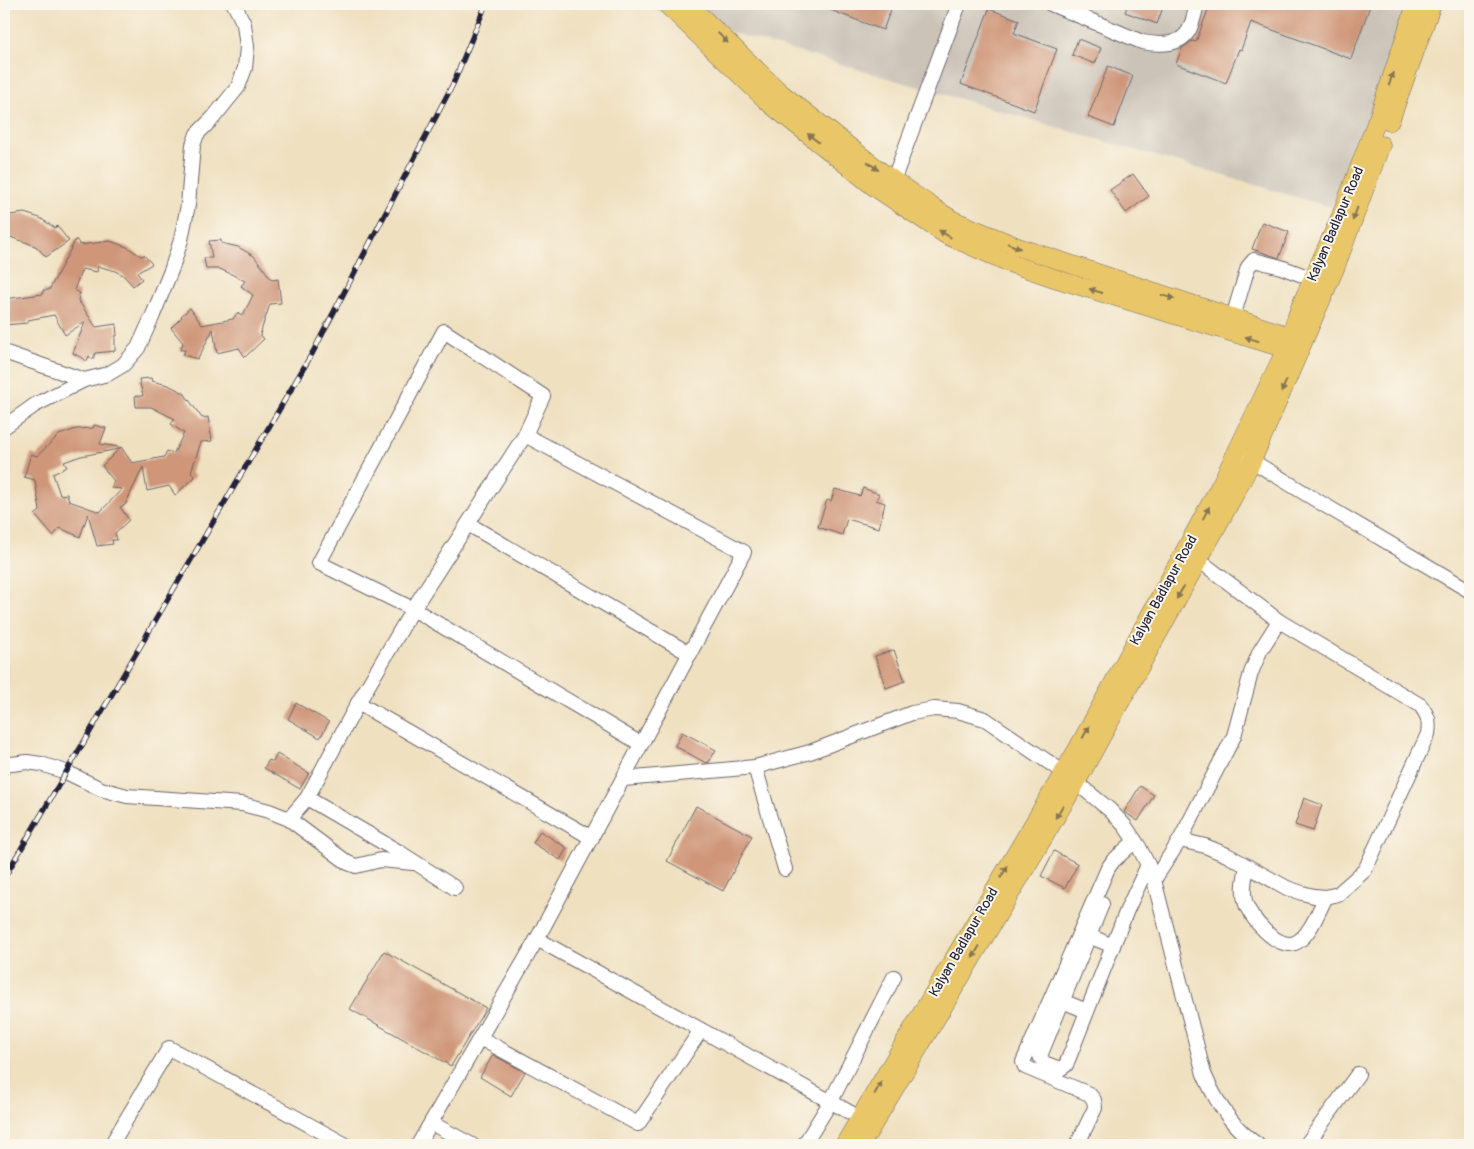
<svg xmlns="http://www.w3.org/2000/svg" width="1474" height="1149" viewBox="0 0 1474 1149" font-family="Pangolin,sans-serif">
	<rect width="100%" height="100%" fill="#fbf7ec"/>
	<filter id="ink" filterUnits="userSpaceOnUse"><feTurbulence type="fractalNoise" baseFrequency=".02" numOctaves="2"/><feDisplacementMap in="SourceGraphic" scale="10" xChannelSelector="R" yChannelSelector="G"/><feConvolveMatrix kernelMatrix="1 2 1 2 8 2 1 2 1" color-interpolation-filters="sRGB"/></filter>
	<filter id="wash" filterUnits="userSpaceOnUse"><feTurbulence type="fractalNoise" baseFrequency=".0096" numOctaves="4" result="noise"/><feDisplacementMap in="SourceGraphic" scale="20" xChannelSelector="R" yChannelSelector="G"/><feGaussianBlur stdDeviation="1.12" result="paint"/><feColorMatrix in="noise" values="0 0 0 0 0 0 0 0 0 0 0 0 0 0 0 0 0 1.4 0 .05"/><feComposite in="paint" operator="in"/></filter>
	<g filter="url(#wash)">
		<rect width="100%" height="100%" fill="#efe0c0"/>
		<polygon fill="#cbc3b8" points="634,4 1410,4 1351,213"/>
		<g id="blocks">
			<g fill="#cf9679" fill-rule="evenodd">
				<polygon points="817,4 893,4 883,30 817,5"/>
				<polygon points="1128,4 1164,4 1157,24 1125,12"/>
				<polygon points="1212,4 1363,4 1370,6 1351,59 1251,22 1241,50 1239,49 1226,83 1176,64 1182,48 1192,41 1196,42 1209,7 1211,7"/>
				<polygon points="989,9 1019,20 1014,33 1057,49 1034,111 961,84"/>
				<polygon points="1078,39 1101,48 1095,64 1072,55"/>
				<polygon points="1108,66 1133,76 1114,127 1088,117"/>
				<polygon points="1133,174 1149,196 1126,213 1110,190"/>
				<polygon points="24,213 40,218 55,228 57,226 69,241 46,257 37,247 28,243 4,235 4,216"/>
				<polygon points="1262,222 1289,232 1279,258 1252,249"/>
				<polygon points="76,239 80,245 110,241 127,247 141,256 144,255 152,264 137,273 142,279 133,286 123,275 115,271 98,266 97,272 82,269 74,290 80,293 78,300 96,327 116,324 117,336 115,336 115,351 95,353 93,360 89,356 87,361 73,353 85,322 65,335 54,315 28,320 28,323 4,325 4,299 43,294 43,290 49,290"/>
				<polygon points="221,240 221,243 238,247 254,256 272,280 278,279 281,303 270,304 260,334 264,339 245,357 239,348 217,353 213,329 198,359 183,355 185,350 180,350 183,343 171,328 182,317 181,316 190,308 202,325 233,319 237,313 243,315 253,295 241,286 245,281 229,273 220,269 206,269 204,258 212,258 209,241"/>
				<path d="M 151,378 L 152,381 L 168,385 L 184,393 L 202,418 L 208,417 L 212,441 L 201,442 L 191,472 L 195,477 L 175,495 L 169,486 L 147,491 L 143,467 L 125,505 L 120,507 L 129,520 L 115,533 L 117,540 L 112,540 L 113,544 L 97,546 L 88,514 L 80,537 L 60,528 L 53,536 L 35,515 L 40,511 L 35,480 L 24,477 L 31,454 L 37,456 L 59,435 L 76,429 L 93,428 L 94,425 L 106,428 L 100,444 L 119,447 L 119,449 L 121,447 L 132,463 L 164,457 L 167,451 L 174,453 L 184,433 L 171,424 L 175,419 L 151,407 L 136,407 L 135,396 L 143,396 L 139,379 ZM 119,449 L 102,466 L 114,481 L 111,488 L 122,489 L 100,512 L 69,501 L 67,494 L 60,495 L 53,474 L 67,467 L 64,462 L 81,456 Z"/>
				<polygon points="863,488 879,494 876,500 885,503 879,528 847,519 842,535 818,527 827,500 831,501 835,489 860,496"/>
				<polygon points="894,650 905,681 886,688 875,656"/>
				<polygon points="296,703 329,722 320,738 288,719"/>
				<polygon points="682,732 716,750 709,762 706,763 675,746"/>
				<polygon points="277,754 309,773 300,789 264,768 269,760 273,762"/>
				<polygon points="1140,786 1154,795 1138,821 1124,812"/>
				<polygon points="1304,798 1322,805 1313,831 1295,825"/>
				<polygon points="696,806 752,836 723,891 667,861"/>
				<polygon points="540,831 567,848 560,860 533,843"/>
				<polygon points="1054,851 1078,864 1065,888 1041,876"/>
				<polygon points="384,951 486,1008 451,1066 350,1009"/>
				<polygon points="493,1055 525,1072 511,1096 480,1077"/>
			</g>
		</g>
	</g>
	<g filter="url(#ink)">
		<use href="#blocks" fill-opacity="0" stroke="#6a646a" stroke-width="1"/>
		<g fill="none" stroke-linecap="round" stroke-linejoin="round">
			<g stroke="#6a646a" stroke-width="16">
				<g id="minor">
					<path d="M 1051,4 L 1142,42 C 1158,45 1180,47 1189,30 C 1193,22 1195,12 1197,4"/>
					<polyline points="888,187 893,181 959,4"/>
					<polyline points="1233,317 1248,267 1254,260 1281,267 1313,279"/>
					<polyline points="4,352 84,380 108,374 123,365 138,348 153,315 172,268 181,240 188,205 193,145 197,134 213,118 238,87 245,68 247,47 244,24 234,4"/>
					<polyline points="4,427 35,405 84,380"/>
					<polyline points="1244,456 1321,503 1470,591"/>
					<polyline points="468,524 690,654"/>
					<polyline points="358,703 592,838"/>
					<polyline points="4,765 27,762 41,764 66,772 101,789 127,796 242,804 269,811 289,819 307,798 358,703 413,609 525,435 543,396 444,331 319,563 413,609 641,744"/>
					<polyline points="755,767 785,869"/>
					<path d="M 624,779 L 755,767 L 810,752 L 912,713 L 934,709 L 958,711 L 985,719 L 1063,772 L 1110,810 L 1125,826 L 1139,847 L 1148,865 L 1154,880 L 1204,1074 C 1216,1102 1232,1128 1258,1145"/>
					<polyline points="307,798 399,852 455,888"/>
					<polyline points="289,819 348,863 356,866 381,860 413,863"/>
					<path d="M 1180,840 L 1205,846 L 1227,855 L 1287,888 L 1302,893 L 1314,896 L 1326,897 L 1338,894 L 1365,870 L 1428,734 C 1430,721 1428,715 1420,705 L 1279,621 L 1192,555"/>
					<path d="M 1247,866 C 1245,877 1242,889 1245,901 C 1248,916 1279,953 1297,942 C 1310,935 1319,910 1326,897"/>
					<polyline points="1154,880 1180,840 1234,736 1251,673 1260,651 1279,621"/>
					<polyline points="1102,904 1040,1056 1044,1063 1060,1069 1066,1065 1127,910 1148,865"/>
					<polyline points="1089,936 1113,946"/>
					<polyline points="537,939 860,1118"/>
					<polyline points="1062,1001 1087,1011"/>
					<polyline points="480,1038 638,1124 701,1030"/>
					<polyline points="431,1123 472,1145"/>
					<polyline points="111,1145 169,1048 346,1145"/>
					<polyline points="418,1145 537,939 744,552 525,435"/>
					<polyline points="804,1145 831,1101 894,977"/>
					<polyline points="1077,1145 1095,1108 1094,1100 1089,1094 1025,1067 1023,1062 1108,868 1113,861 1135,841"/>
					<polyline points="1306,1145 1358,1074"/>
				</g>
			</g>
			<g stroke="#6a646a" stroke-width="19">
				<g id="major">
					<polyline points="666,4 770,104 873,186 946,235 1012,264 1060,280 1296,352"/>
					<polyline points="688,4 781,93 883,173 931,206 953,220 1018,247 1302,340"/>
					<polyline points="1390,121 1432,4"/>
					<polyline points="844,1145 1078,748 1221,484 1286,349 1300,307 1340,218 1379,115 1416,4"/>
					<polyline points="861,1145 1076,783 1237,490 1252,461 1336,266 1381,145"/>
				</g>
			</g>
			<use href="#minor" stroke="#fff" stroke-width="14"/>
			<use href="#major" stroke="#e9c769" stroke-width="18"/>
			<g stroke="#22223b" stroke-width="5.5">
				<polyline id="rail" points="4,878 313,352 453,84 486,4"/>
			</g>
			<use href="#rail" stroke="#fbf7ec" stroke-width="4" stroke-dasharray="11" stroke-linecap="butt"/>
		</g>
		<defs><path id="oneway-solid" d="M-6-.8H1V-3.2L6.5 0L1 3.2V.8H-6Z" transform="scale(1.25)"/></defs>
		<g fill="#867452">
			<use href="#oneway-solid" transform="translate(723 38) rotate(45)"/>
			<use href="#oneway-solid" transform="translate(1391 79) rotate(-72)"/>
			<use href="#oneway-solid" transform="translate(813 138) rotate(-142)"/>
			<use href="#oneway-solid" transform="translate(873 166) rotate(38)"/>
			<use href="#oneway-solid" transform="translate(1355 214) rotate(110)"/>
			<use href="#oneway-solid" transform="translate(945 234) rotate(-149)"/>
			<use href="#oneway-solid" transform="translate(1014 246) rotate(22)"/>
			<use href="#oneway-solid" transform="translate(1096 291) rotate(-163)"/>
			<use href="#oneway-solid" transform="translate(1168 297) rotate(18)"/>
			<use href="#oneway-solid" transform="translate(1252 339) rotate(-163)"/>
			<use href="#oneway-solid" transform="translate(1284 386) rotate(113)"/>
			<use href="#oneway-solid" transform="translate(1206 513) rotate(-62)"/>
			<use href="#oneway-solid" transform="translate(1180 593) rotate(119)"/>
			<use href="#oneway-solid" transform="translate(1086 732) rotate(-61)"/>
			<use href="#oneway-solid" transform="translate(1059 812) rotate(121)"/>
			<use href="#oneway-solid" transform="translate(1004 872) rotate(-60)"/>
			<use href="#oneway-solid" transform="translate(976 952) rotate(121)"/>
			<use href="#oneway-solid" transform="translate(878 1088) rotate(-60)"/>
		</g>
	</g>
	<g text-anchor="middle" stroke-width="4" stroke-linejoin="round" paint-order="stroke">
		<g font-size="14" fill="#22223b" stroke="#fbf7ec">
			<text transform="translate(1335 224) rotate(-67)" y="5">Kalyan Badlapur Road</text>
			<text transform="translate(1163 590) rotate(-61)" y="5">Kalyan Badlapur Road</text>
			<text transform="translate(963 942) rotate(-60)" y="5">Kalyan Badlapur Road</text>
		</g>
	</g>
	<rect width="1474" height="1149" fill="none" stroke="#fbf7ec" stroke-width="20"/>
</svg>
